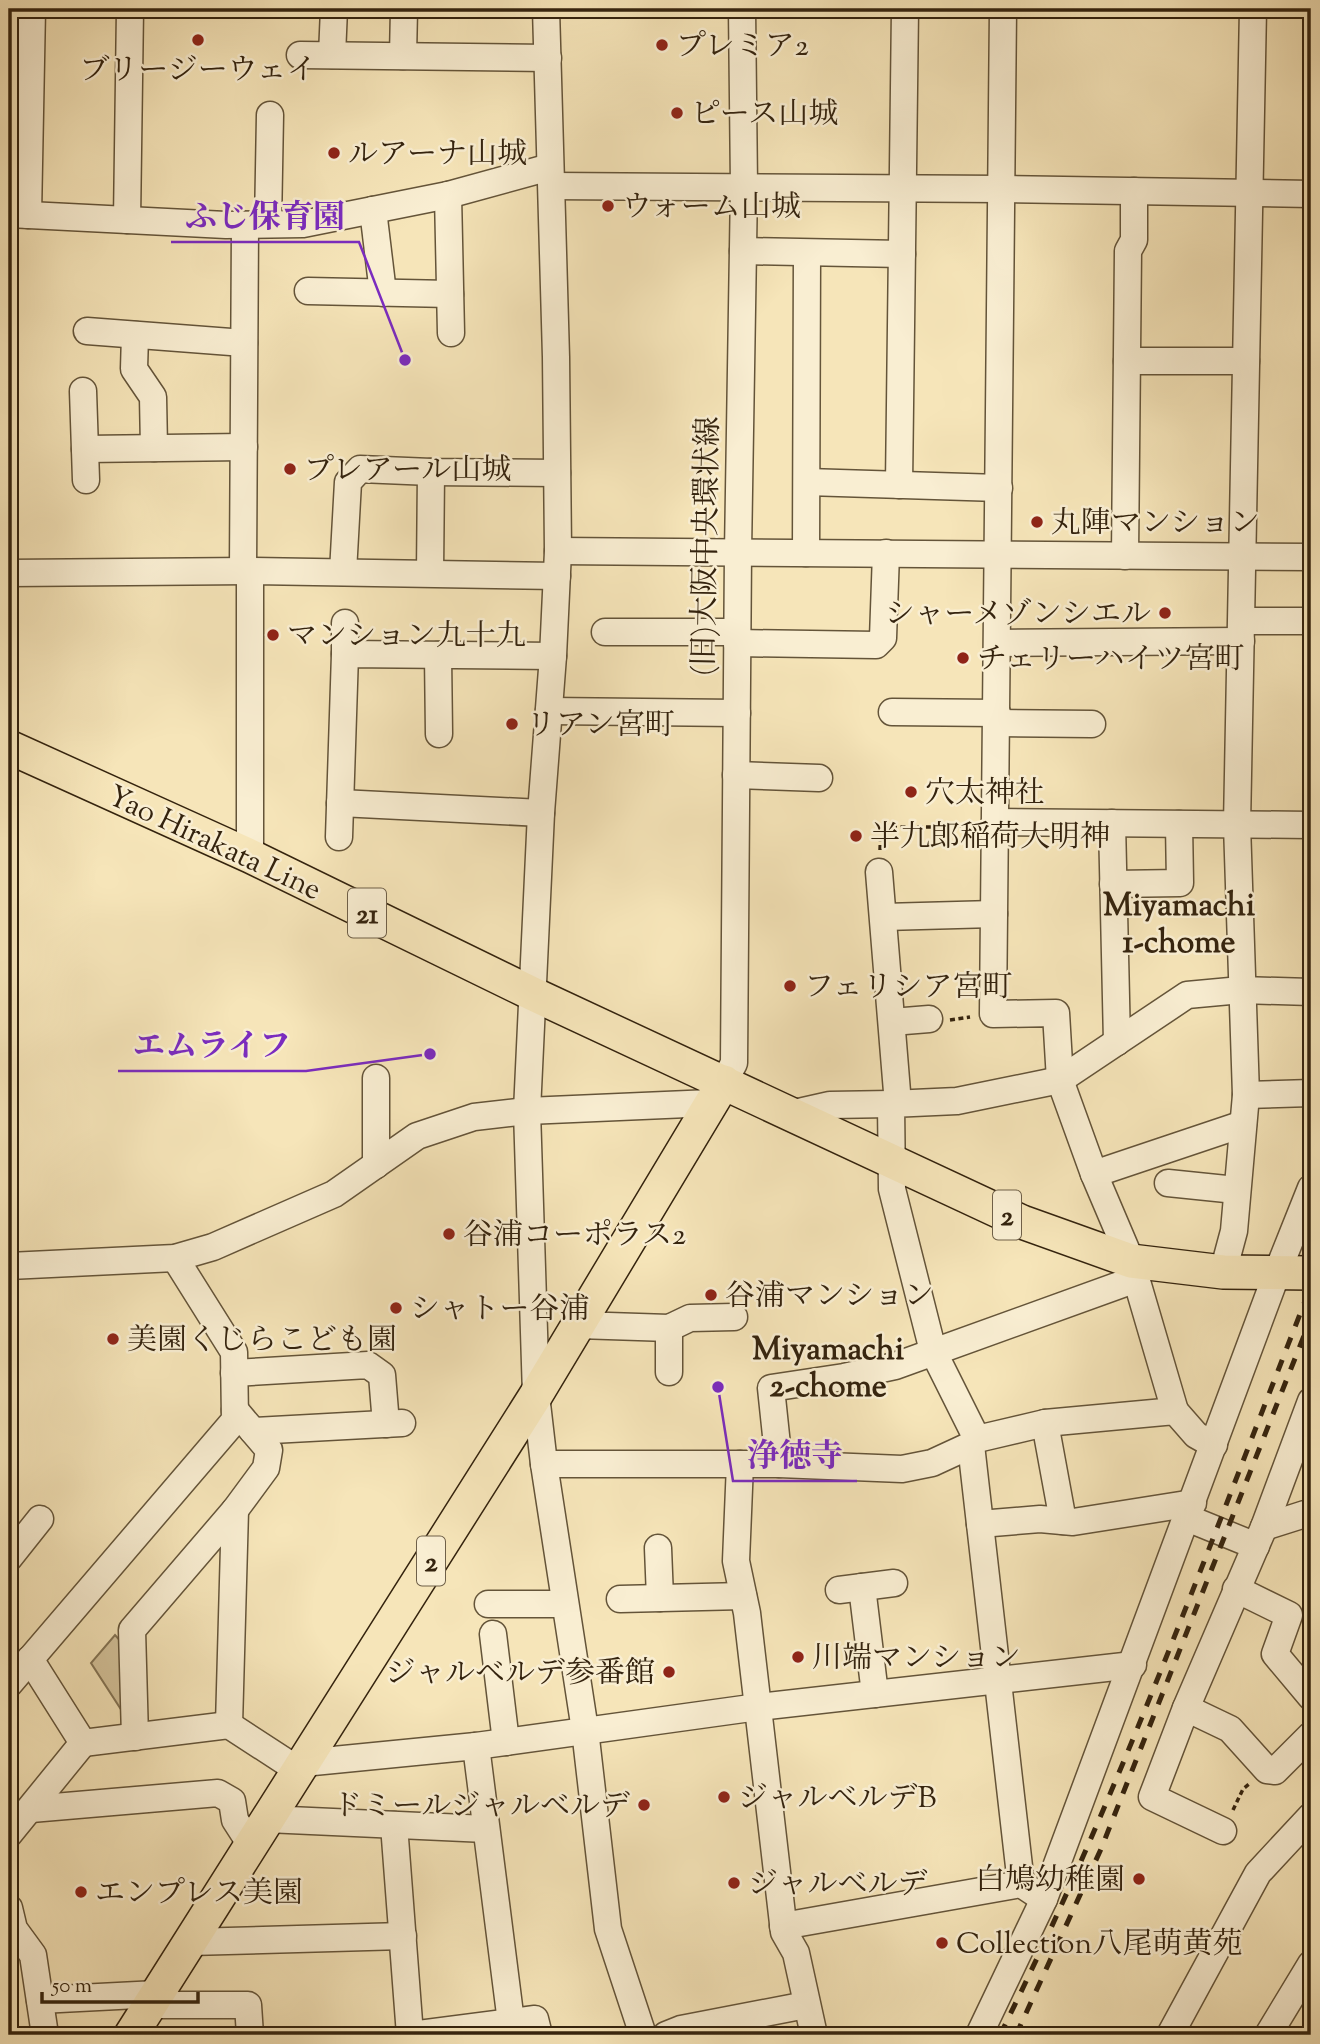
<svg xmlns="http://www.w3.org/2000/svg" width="1320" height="2044" viewBox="0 0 1320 2044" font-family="'Sorts Mill Goudy','Noto Serif JP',serif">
	<rect width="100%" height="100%" fill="#f6e5b9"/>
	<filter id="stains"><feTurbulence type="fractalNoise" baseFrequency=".00286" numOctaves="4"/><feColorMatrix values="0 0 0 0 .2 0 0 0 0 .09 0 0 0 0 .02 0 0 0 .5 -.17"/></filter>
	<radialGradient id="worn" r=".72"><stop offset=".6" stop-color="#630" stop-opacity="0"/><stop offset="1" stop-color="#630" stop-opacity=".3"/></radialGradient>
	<polygon fill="#d5c49c" stroke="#847455" stroke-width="2" points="115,1635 124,1645 122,1711 91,1663"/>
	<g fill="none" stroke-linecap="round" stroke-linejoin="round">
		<g stroke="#645439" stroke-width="29">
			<g id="minor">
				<polyline points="546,9 556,357 558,551 553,656 541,813 527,1111 536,1395 544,1464 585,1730 608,1929 643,2035"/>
				<polyline points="1003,9 993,1014 1056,1013 1060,1080 1094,1174 1131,1261 1175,1411"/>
				<polyline points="300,55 548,58"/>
				<polyline points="332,55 334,9"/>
				<polyline points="403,56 404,9"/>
				<polyline points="552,186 1002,189 1311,194"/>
				<polyline points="448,195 451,333"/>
				<polyline points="373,210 383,293"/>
				<polyline points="9,214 226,225 303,224 448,195 550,167"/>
				<polyline points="28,215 32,9"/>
				<polyline points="127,220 130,9"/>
				<polyline points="268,224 270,115"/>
				<polyline points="743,251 902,254"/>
				<polyline points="308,291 450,294"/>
				<polyline points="87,331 244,343"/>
				<polyline points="135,335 134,369 153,397 154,448"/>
				<polyline points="1127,361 1246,361"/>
				<polyline points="83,391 86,480"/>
				<polyline points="85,449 244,447"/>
				<polyline points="807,482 999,488"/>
				<polyline points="899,485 905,9"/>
				<polyline points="558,551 1311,557"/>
				<polyline points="806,553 807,253"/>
				<polyline points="1125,556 1128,251 1134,240 1134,191"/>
				<polyline points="243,571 245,225"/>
				<polyline points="343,572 348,482 360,469 431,472 557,473"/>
				<polyline points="9,573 250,571"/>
				<polyline points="430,573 431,472"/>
				<polyline points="1242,621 1311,621"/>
				<polyline points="605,632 737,632"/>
				<polyline points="737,643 876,645 883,638 886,553"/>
				<polyline points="998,643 1241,641"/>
				<polyline points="345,654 345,623"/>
				<polyline points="438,655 439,734"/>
				<polyline points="549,711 737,713"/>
				<polyline points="892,712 997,713"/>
				<polyline points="997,723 1092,724"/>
				<polyline points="736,775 819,778"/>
				<polyline points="340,803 541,813"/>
				<polyline points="995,822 1311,825"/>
				<polyline points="1112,823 1117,1042"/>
				<polyline points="339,837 345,654 553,656"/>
				<polyline points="250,856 250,571 557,576"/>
				<polyline points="879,872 898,1104"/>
				<polyline points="1113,884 1180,883 1179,824"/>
				<polyline points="884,917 994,914"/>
				<polyline points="892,1022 929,1019"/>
				<polyline points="376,1078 376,1165"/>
				<polyline points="724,1082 734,1063 738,552 744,187 742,9"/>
				<polyline points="1246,1095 1311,1093"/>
				<polyline points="790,1114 830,1105 891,1104"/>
				<polyline points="1094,1174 1243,1124"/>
				<polyline points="1168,1183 1236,1190"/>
				<polyline points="9,1266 175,1258 213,1247 334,1194 417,1136 474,1117 527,1111 711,1103"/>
				<polyline points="1223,1272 1234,1231 1246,1095 1237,825 1253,9"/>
				<polyline points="578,1325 669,1328 690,1318 734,1317"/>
				<polyline points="669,1328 669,1372"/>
				<polyline points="234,1373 368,1365 382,1375 386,1424"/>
				<polyline points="1045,1423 1063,1521"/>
				<polyline points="253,1431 402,1423"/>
				<polyline points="977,1439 1045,1423 1175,1411 1196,1435 1214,1445"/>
				<polyline points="544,1464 779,1464 771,1388 844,1377 895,1366 1136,1279"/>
				<polyline points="740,1464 736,1561 747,1613 784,1932 796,1953 814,2035"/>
				<polyline points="779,1464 902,1469 932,1463 971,1445"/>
				<polyline points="1187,1518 1256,1546"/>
				<polyline points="980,1524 1040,1519 1073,1522 1193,1503"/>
				<polyline points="1264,1527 1305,1514"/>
				<polyline points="658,1548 660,1598"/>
				<polyline points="9,1558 40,1519"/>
				<polyline points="862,1587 875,1694"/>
				<polyline points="1236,1589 1289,1615 1275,1654 1311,1697"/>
				<polyline points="839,1590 894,1583"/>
				<polyline points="620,1599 743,1596"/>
				<polyline points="488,1604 565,1604"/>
				<polyline points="493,1634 506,1742"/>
				<polyline points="30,1659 83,1743 229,1725 298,1770"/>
				<polyline points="9,1684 235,1420 234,1352 175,1258"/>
				<polyline points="1186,1708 1230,1729 1267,1770 1275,1771 1311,1735"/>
				<polyline points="229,1725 235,1510"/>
				<polyline points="135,1737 132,1630 235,1510 266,1468 269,1450 235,1410"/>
				<polyline points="476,1746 511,2022"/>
				<polyline points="303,1763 476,1746 758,1707 1133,1665"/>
				<polyline points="31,1809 218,1793 232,1801 235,1820 251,1845"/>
				<polyline points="267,1819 486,1829"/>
				<polyline points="394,1825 410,2035"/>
				<polyline points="1223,1831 1152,1797 1186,1708 1264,1527 1311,1401"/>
				<polyline points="9,1834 83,1743"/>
				<polyline points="1044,1899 1021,1884 971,1445 977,1439 933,1351 892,1189 891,1104 957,1101 1060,1080 1187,995 1241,990 1311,992"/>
				<polyline points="9,1908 14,1929 33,1955 45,2035"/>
				<polyline points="783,1926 1021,1884"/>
				<polyline points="190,1942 403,1936"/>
				<polyline points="40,2000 157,1994"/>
				<polyline points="150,2005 248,2005 250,2035"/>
				<polyline points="411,2035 535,2019 539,2035"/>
				<polyline points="666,2035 681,2029 806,2005"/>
				<polyline points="979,2035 1044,1899 1277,1273 1311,1188"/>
				<polyline points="1170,2035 1258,1873 1311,1816"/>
				<polyline points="1268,2035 1311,1964"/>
			</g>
		</g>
		<g stroke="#34230e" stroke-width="36">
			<g id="major">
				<polyline points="9,747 250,856 533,994 1022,1222 1131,1261 1223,1272 1311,1273"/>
				<polyline points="131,2035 536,1395 724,1082"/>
			</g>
		</g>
		<g stroke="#34230e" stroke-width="3.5" stroke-dasharray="5 3.5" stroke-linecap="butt">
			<polyline points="880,850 881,827 972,827"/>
			<polyline points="950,1020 970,1017"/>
			<polyline points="1233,1810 1243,1789 1249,1784"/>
		</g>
		<use href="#minor" stroke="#f9eed2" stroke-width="26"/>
		<use href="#major" stroke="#f6e5b9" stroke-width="33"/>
		<g stroke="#34230e" stroke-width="5" stroke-dasharray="12 12" stroke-linecap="butt">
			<path d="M 1000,2035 C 1120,1793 1212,1538 1311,1286"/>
			<polyline points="1016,2035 1101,1849 1311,1318"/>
		</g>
	</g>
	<g fill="#8f2418" stroke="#f9eed2" stroke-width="2.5">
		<circle cx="198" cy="40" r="7"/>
		<circle cx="662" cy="45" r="7"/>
		<circle cx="677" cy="113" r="7"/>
		<circle cx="334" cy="153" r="7"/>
		<circle cx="608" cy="206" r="7"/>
		<circle cx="290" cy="469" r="7"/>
		<circle cx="1037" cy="522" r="7"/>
		<circle cx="1165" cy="613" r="7"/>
		<circle cx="273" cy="635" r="7"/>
		<circle cx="963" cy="658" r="7"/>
		<circle cx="512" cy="724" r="7"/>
		<circle cx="911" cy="792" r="7"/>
		<circle cx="856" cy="836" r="7"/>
		<circle cx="790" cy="986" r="7"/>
		<circle cx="449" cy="1234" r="7"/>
		<circle cx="711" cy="1295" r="7"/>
		<circle cx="396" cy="1308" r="7"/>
		<circle cx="113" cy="1339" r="7"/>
		<circle cx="798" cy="1657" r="7"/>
		<circle cx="669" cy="1672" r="7"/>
		<circle cx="724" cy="1797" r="7"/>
		<circle cx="644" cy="1805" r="7"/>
		<circle cx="1139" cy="1879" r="7"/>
		<circle cx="734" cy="1883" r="7"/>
		<circle cx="81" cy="1892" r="7"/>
		<circle cx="942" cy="1943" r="7"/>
	</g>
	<g text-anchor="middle" stroke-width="5" stroke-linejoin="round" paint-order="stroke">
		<g fill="#f9eed2" stroke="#6f6049" stroke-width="2">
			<rect x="348" y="888.5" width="38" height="49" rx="5"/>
			<rect x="993" y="1190.5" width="28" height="49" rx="5"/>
			<rect x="417" y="1536.5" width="28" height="49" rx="5"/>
		</g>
		<g font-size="28" font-weight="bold" fill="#34230e">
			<text x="367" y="923">21</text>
			<text x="1007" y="1225">2</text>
			<text x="431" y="1571">2</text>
		</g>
		<g font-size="30" fill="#34230e" stroke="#f9eed2" text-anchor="start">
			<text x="676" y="55">プレミア2</text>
			<text x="198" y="79" text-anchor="middle">ブリージーウェイ</text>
			<text x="691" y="123">ピース山城</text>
			<text x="348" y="163">ルアーナ山城</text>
			<text x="622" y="216">ウォーム山城</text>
			<text x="304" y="479">プレアール山城</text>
			<text x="1051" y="532">丸陣マンション</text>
			<text x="1151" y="623" text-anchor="end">シャーメゾンシエル</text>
			<text x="287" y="645">マンション九十九</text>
			<text x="977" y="668">チェリーハイツ宮町</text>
			<text x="526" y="734">リアン宮町</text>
			<text x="925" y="802">穴太神社</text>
			<text x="870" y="846">半九郎稲荷大明神</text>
			<text x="804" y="996">フェリシア宮町</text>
			<text x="463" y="1244">谷浦コーポラス2</text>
			<text x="725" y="1305">谷浦マンション</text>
			<text x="410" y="1318">シャトー谷浦</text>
			<text x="127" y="1349">美園くじらこども園</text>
			<text x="812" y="1667">川端マンション</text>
			<text x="655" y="1682" text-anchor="end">ジャルベルデ参番館</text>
			<text x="738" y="1807">ジャルベルデB</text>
			<text x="630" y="1815" text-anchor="end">ドミールジャルベルデ</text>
			<text x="1125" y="1889" text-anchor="end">白鳩幼稚園</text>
			<text x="748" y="1893">ジャルベルデ</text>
			<text x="95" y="1902">エンプレス美園</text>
			<text x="956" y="1953">Collection八尾萌黄苑</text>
		</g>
		<g font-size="30" fill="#34230e" stroke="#f9eed2">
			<text transform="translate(705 546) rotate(-89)" y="10">(旧)大阪中央環状線</text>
			<text transform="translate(215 842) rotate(25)" y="10">Yao Hirakata Line</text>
		</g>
		<g font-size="32" font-weight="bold" fill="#34230e" stroke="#f9eed2">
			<text x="1179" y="915">Miyamachi<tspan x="1179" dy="37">1-chome</tspan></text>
			<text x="828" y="1359">Miyamachi<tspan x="828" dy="37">2-chome</tspan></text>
		</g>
	</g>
	<path fill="none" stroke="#7b2cbf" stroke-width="2.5" d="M405 360L359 242H171M430 1054L306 1071H118M718 1387L733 1481H857"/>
	<g fill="#7b2cbf" stroke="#f9eed2" stroke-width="2.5">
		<circle cx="405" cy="360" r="7"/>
		<circle cx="430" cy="1054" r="7"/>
		<circle cx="718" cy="1387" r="7"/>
	</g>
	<g font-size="32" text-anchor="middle" font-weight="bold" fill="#7b2cbf" stroke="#f9eed2" stroke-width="5" stroke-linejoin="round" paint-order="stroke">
		<text x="265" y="227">ふじ保育園</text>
		<text x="212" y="1056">エムライフ</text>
		<text x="795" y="1466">浄徳寺</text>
	</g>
	<rect width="1320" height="2044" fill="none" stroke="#f6e5b9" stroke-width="35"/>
	<rect x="10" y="10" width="1299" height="2023" fill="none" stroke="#34230e" stroke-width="3.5"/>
	<rect x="18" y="18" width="1285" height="2009" fill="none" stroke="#34230e" stroke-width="2"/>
	<path d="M42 1992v10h156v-10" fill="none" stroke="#34230e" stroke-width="3.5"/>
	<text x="52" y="1992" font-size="21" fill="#34230e" stroke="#f9eed2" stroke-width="5" paint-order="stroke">50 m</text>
	<rect width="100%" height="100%" filter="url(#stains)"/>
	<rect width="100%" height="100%" fill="url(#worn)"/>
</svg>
